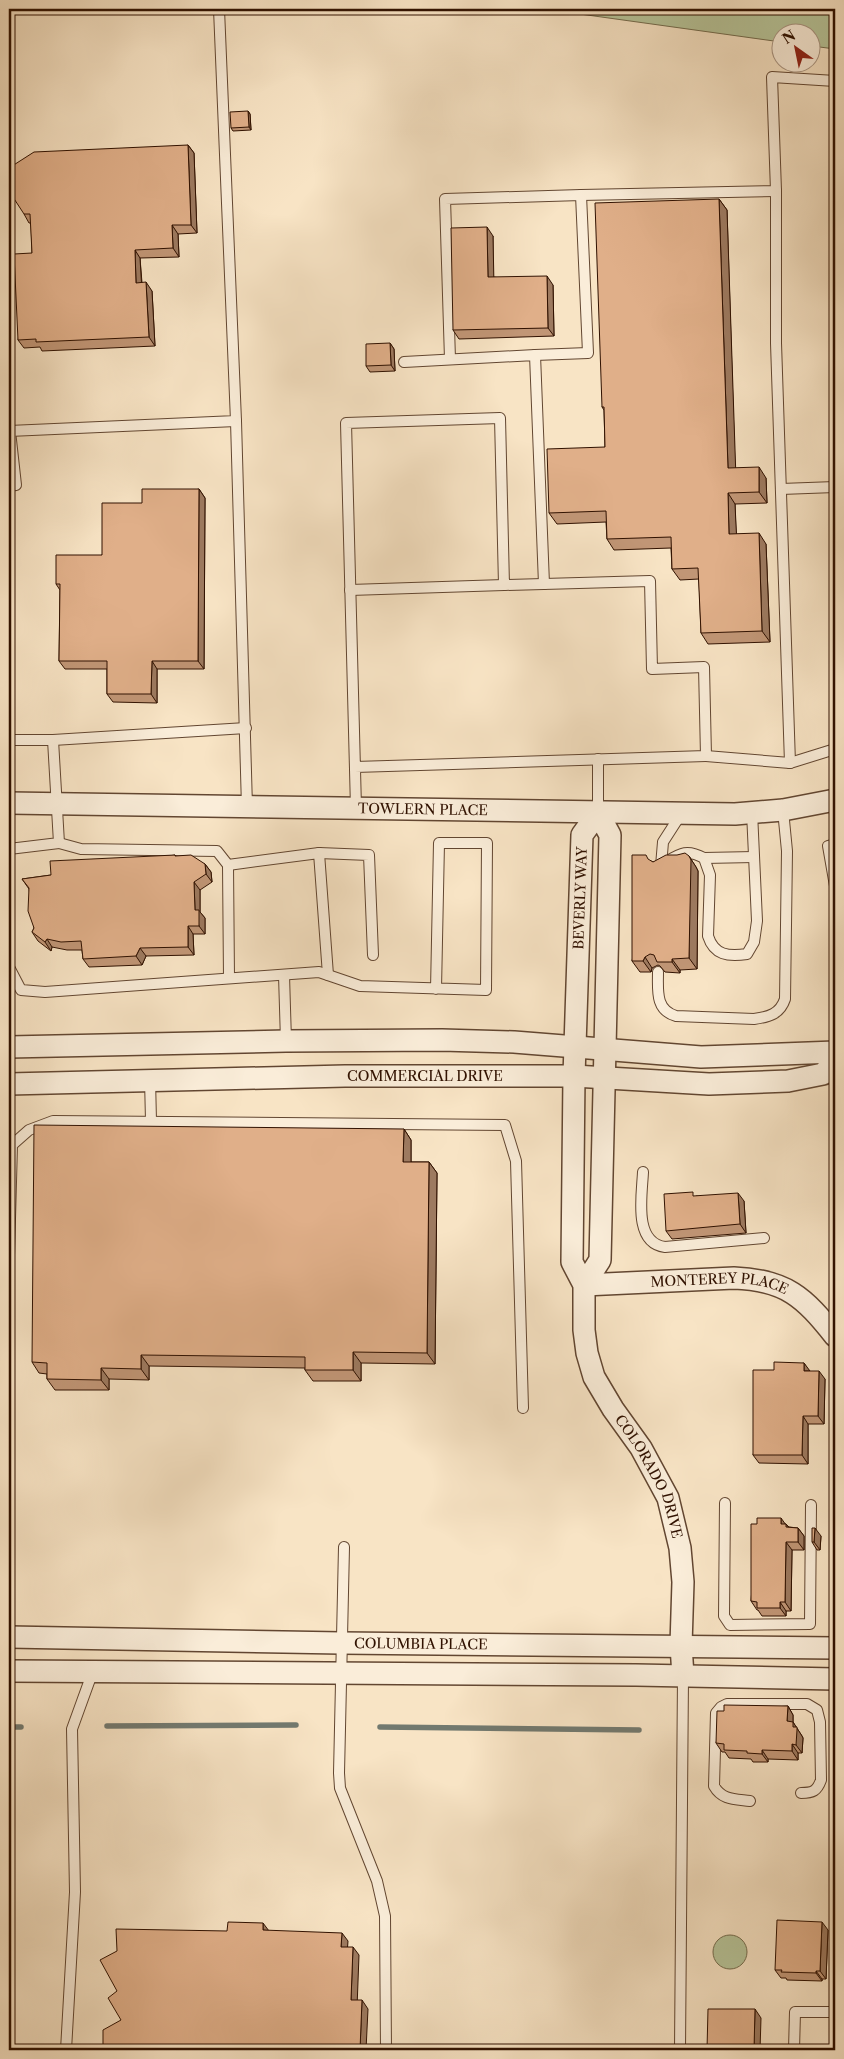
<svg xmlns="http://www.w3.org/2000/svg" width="844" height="2059" viewBox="0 0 844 2059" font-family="'Libre Caslon Text',serif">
	<rect width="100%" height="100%" fill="#f8e4c5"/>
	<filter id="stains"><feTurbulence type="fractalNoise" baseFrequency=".004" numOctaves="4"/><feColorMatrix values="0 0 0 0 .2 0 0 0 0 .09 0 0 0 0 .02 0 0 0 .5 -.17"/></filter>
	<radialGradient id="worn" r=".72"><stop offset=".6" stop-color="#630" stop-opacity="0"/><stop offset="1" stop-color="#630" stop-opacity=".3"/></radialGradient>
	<g fill="#b7c59a" stroke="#746b4d">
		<polygon points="544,9 835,9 835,49 812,46 812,32 782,32 781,42"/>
		<circle cx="730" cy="1952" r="17"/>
	</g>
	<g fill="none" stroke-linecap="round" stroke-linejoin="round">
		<g stroke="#72796f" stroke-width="5.5">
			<polyline points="107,1726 296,1725"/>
			<polyline points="9,1727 21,1727"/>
			<polyline points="380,1727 639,1730"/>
		</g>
		<g stroke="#624631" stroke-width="12">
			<g id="service">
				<polyline points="776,191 776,343 790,763"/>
				<polyline points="581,195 776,191 772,77 835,81"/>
				<polyline points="450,359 445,199 581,195 588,353 535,355"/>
				<polyline points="404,362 535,355 544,584"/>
				<polyline points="236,421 247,807"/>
				<polyline points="9,431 236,421 219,9"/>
				<polyline points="9,486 16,485 10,431"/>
				<polyline points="781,489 835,487"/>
				<polyline points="350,590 504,585"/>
				<polyline points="9,740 53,740 246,728"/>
				<polyline points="706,756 790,763 835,749"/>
				<polyline points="355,767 706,756 704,667 652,669 650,581 504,585 500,418 346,423 356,808"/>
				<polyline points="598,813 598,759"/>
				<polyline points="59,843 81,849 217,851 228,865 319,853 328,975"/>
				<polyline points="835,844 828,846 835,886"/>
				<polyline points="9,849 59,843 53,740"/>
				<polyline points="319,853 369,855 373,955"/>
				<polyline points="704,858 754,857"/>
				<path d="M 666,862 C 681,853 687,849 704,858 L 710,875 L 708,936 C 714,955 728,957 747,954 L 754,942 L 757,921 L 752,812"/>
				<polyline points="228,865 229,978"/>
				<polyline points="661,866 663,842 681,814"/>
				<polyline points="9,962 9,967 21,990 45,992 319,972 360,986 486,990 487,843 439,843 436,989"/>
				<path d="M 658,972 C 658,990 655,1010 676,1016 L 754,1019 C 769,1017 780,1014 785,999 L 787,851 L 783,810"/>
				<polyline points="284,975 286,1041"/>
				<polyline points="150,1079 151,1121"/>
				<path d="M 643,1172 C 642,1195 633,1243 665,1247 L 764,1238"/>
				<polyline points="9,1255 12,1145 29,1130 53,1121 505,1125 516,1161 523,1408"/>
				<polyline points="725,1503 724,1616 730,1625 810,1624 811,1505"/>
				<polyline points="344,1547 339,1773 340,1788 377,1881 385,1916 386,2050"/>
				<path d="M 750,1801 C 734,1799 722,1800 714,1786 L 716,1713 L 721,1707 L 727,1704 L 807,1704 L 817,1710 L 820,1722 L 821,1780 C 817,1791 813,1793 801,1793"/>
				<polyline points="66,2050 75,1892 72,1729 93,1671"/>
				<polyline points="680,2050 683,1676"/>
				<polyline points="794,2050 795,2012 835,2012"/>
			</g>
		</g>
		<g stroke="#624631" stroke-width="24">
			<g id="minor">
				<path id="s1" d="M 9,803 L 735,814 L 783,810 L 835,800"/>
				<polyline points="9,1047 286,1041 442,1040 514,1042 701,1057 835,1052"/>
				<path id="s2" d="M 9,1084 L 345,1076 L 574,1076 L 709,1084 L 788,1081 L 823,1074 L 835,1061"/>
				<path id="s3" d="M 584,1285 L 600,1260 L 610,835 L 598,813 L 582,835 L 574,1076 L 572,1262 L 584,1285 L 584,1330 L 587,1353 L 594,1377 L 613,1409 L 641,1448 L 668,1498 L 680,1548 L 683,1582 L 681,1645 L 683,1676"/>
				<path id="s4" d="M 584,1285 L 734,1278 C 786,1280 804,1297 835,1336"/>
				<path id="s5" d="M 9,1637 L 341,1643 L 835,1648"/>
				<polyline points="9,1671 636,1675 835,1679"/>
			</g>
		</g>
		<use href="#service" stroke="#faedd9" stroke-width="10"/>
		<use href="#minor" stroke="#faedd9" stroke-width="21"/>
	</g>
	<g fill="#c19676" stroke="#301100">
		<polygon points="248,111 250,114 251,130 233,131 231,128"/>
		<polygon points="188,145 194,153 197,233 178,234 179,257 140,258 142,283 152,291 155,346 42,351 40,347 24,348 18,340 32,253 31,223 29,223 24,214"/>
		<polygon points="719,199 727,210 735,468 766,478 767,503 735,504 736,534 766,544 770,642 708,644 701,633 699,579 680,580 672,569 671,548 614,550 607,539 606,522 557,524 549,513 605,447 604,410 602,407"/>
		<polygon points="493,236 493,277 553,285 554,336 459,339 453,330"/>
		<polygon points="390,343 394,349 395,371 370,372 366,366"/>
		<polygon points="199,489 205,498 204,669 157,669 157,703 113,702 107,694 107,669 65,669 59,661 60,590 56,584 102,555 142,503"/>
		<polygon points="175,855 176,856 205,864 211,872 212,882 200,890 200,912 205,918 205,934 193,934 194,955 146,956 142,965 89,967 83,959 82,950 67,950 52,947 51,951 38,941 32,932 34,928 29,889 22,879 51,875"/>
		<polygon points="689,856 696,867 698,871 697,969 680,970 680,973 665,972 660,966 658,965 652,968 651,972 640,972 632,961 651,861 653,862"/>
		<polygon points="404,1129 411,1140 411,1162 429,1162 437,1173 435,1364 361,1363 361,1381 313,1381 305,1370 305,1368 149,1366 149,1380 109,1379 109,1390 55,1390 47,1379 47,1374 39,1373 32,1362"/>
		<polygon points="696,1196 744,1201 746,1233 672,1239 666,1231"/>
		<polygon points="804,1363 809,1371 825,1379 824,1424 808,1424 808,1464 759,1463 753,1455 774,1370"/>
		<polygon points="757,1524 786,1524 789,1527 798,1528 804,1536 804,1550 792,1550 791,1611 786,1611 786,1616 762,1616 758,1610 757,1610 751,1601"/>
		<polygon points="821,1536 820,1550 817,1550 812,1542"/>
		<polygon points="788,1706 793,1715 793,1722 802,1736 803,1738 802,1753 798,1753 798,1760 768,1759 768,1762 753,1762 751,1759 729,1758 725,1752 722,1752 716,1743 724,1711"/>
		<polygon points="828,1930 826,1979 822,1979 822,1981 787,1980 786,1978 781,1978 775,1970"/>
	</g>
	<g fill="#9d7a60" stroke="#301100">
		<polygon points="248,111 250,114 251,130 249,127"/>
		<polygon points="188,145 194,153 197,233 191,225"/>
		<polygon points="719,199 727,210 736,479 728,468"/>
		<polygon points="172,225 178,234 179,257 173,248"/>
		<polygon points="487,227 493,236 494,286 488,277"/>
		<polygon points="135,250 140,258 142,291 136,283"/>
		<polygon points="547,276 553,285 554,336 548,328"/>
		<polygon points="146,282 152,291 155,346 149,337"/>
		<polygon points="390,343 394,349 395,371 391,365"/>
		<polygon points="759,467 766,478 767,503 759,492"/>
		<polygon points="199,489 205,498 204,669 198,661"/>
		<polygon points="728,493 735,504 737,545 729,534"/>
		<polygon points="759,533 766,544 770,642 762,631"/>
		<polygon points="152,661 157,669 157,703 151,694"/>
		<polygon points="689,856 696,867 698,871 697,969 689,958"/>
		<polygon points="205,864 211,872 212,882 206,874"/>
		<polygon points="194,882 200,890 200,912 205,918 205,934 199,926 195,910"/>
		<polygon points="188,926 193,934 194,955 188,947"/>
		<polygon points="47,939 52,947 51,951 45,942"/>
		<polygon points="140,948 146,956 142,965 136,956"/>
		<polygon points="645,957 652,968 651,972 643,961"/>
		<polygon points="672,959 680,970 680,973 672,962"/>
		<polygon points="404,1129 411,1140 411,1173 403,1162"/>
		<polygon points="429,1162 437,1173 435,1364 427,1353"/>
		<polygon points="738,1193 744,1201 746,1233 740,1224"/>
		<polygon points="353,1352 361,1363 361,1381 353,1370"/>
		<polygon points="141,1355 149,1366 149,1380 141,1369"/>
		<polygon points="804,1363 810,1371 804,1371"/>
		<polygon points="101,1368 109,1379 109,1390 101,1380"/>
		<polygon points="819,1371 825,1379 824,1424 818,1416"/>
		<polygon points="803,1416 808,1424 808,1464 802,1455"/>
		<polygon points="781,1518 786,1525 786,1524 792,1532 781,1524"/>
		<polygon points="798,1528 804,1536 804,1550 798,1542"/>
		<polygon points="815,1528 821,1536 820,1550 814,1542"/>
		<polygon points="786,1542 792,1550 791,1611 785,1602"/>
		<polygon points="780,1602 786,1611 786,1616 780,1608"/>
		<polygon points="788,1706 793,1715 793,1722 802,1736 803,1738 802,1753 796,1745 787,1721"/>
		<polygon points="792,1744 798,1753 798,1760 792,1751"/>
		<polygon points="762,1750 768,1759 768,1762 762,1754"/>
		<polygon points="822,1922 828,1930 826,1979 820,1971"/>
		<polygon points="263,1923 269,1931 263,1930"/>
		<polygon points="342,1933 348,1941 347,1955 341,1947"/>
		<polygon points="353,1947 359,1955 357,2008 351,2000"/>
		<polygon points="816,1971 822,1979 822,1981 816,1973"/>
		<polygon points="362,2000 368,2009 366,2050 360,2050"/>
		<polygon points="755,2009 761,2018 760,2050 754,2050"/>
	</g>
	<g fill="#e0af89" stroke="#301100">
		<polygon points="248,111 249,127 231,128 230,112"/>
		<polygon points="188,145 191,225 172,225 173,248 135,250 136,283 146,282 149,337 36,342 36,339 18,340 14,254 32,253 30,214 24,214 9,191 9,168 34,152"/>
		<polygon points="719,199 728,468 759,467 759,492 728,493 729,534 759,533 762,631 701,633 698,568 672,569 671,537 607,539 606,511 549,513 547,449 605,447 604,407 602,407 595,203"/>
		<polygon points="487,227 488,277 547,276 548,328 453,330 451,228"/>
		<polygon points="390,343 391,365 366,366 366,344"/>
		<polygon points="142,489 199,489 198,661 152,661 151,694 107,694 107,661 59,661 60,584 56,584 56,555 102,555 102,503 142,503"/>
		<polygon points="685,853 689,856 691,860 689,958 672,959 672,962 657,962 654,955 650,954 645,957 643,961 632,961 632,855 646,855 648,859 653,862 666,855 677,855"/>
		<polygon points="175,855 175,856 191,855 205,864 206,874 194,882 195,910 199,910 199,926 188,926 188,947 140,948 136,956 83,959 81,941 61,942 47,939 45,942 32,932 34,928 28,911 29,888 22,879 51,875 50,861"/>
		<polygon points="34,1125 404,1129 403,1162 429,1162 427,1353 353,1352 353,1370 305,1370 305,1357 141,1355 141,1369 101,1368 101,1380 47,1379 47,1363 32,1362"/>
		<polygon points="693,1192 693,1196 738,1193 740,1224 666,1231 664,1194"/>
		<polygon points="774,1362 804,1363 804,1371 819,1371 818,1416 803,1416 802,1455 753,1455 753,1370 774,1370"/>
		<polygon points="757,1518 781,1518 781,1524 786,1524 786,1527 798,1528 798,1542 786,1542 785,1602 780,1602 780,1608 757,1608 757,1602 751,1601 751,1524 757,1524"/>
		<polygon points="812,1528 815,1528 814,1542 812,1542"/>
		<polygon points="724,1705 788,1706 787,1721 793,1722 793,1727 797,1727 797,1730 796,1745 792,1744 792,1751 762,1750 762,1754 747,1753 747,1751 724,1750 724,1744 716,1743 717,1711 724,1711"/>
		<polygon points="777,1920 822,1922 820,1971 816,1971 816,1973 781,1972 782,1970 775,1970"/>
		<polygon points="228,1922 263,1923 263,1930 342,1933 341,1947 353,1947 351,2000 362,2000 360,2050 103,2050 103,2030 121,2020 108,1998 117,1991 100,1960 117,1951 116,1929 227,1931"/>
		<polygon points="708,2009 755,2009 754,2050 707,2050"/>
	</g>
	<g text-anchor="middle" stroke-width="5" stroke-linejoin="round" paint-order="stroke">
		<g font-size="14" fill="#301100" stroke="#faedd9">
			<text dy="5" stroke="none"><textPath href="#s1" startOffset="414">TOWLERN PLACE</textPath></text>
			<text transform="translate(580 898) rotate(-88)" y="5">BEVERLY WAY</text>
			<text dy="5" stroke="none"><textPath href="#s2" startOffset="416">COMMERCIAL DRIVE</textPath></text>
			<text dy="5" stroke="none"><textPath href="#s4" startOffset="136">MONTEREY PLACE</textPath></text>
			<text dy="5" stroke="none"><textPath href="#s3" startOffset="1168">COLORADO DRIVE</textPath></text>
			<text dy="5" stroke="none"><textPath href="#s5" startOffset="412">COLUMBIA PLACE</textPath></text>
		</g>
	</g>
	<rect width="844" height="2059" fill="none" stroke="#f8e4c5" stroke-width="30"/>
	<rect x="10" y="10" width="824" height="2039" fill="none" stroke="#301100" stroke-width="2.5"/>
	<rect x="15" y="15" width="814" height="2029" fill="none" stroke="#301100"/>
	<g transform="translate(796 48) rotate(327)"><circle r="24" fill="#faedd9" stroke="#a99582"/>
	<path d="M0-4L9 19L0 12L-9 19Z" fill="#8f2418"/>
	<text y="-8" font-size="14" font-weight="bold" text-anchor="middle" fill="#301100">N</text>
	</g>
	<rect width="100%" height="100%" filter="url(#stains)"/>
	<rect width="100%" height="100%" fill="url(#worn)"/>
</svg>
